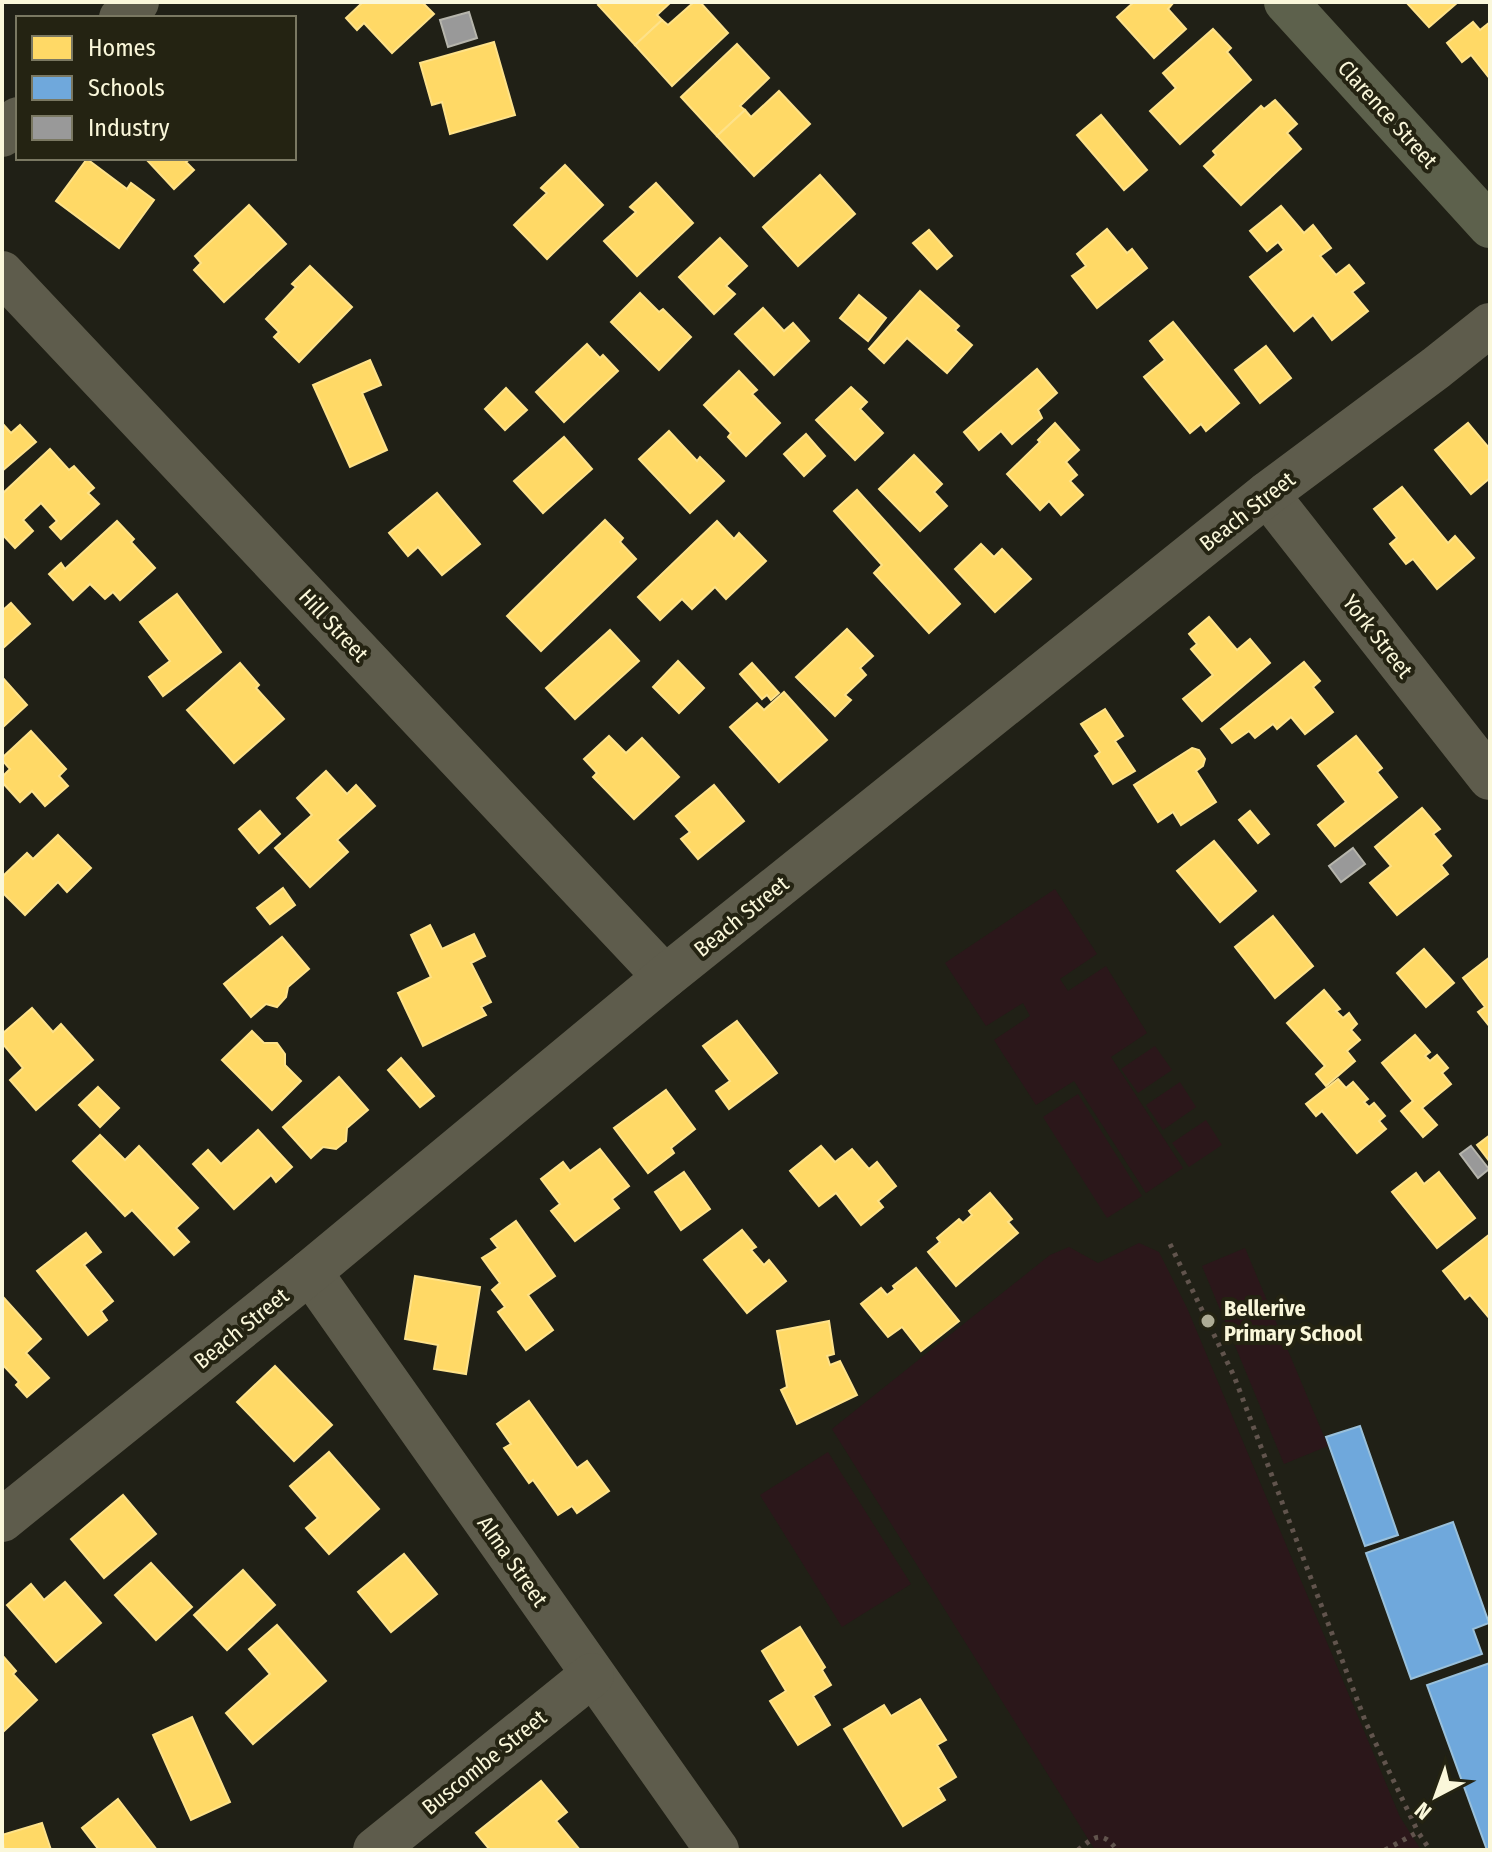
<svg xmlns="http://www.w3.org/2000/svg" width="1492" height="1852" viewBox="0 0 1492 1852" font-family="'Fira Sans Condensed',sans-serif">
	<rect width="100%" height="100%" fill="#202016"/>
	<g fill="#2b171a">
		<polygon points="1055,889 1097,954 1060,979 1068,991 1106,966 1147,1033 1111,1057 1183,1168 1146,1193 1074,1081 1036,1105 994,1040 1030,1016 1023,1003 986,1026 945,963"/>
		<polygon points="1155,1046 1172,1070 1138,1093 1121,1069"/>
		<polygon points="1180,1082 1196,1107 1163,1130 1146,1105"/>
		<polygon points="1078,1094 1142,1196 1107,1218 1043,1117"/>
		<polygon points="1206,1120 1222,1145 1189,1167 1172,1143"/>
		<polygon points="1139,1243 1159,1252 1187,1308 1400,1817 1421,1850 1095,1850 832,1429 1050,1255 1069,1247 1098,1263"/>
		<polygon points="1245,1248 1328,1446 1284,1464 1202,1266"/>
		<polygon points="828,1452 911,1584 842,1627 760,1495"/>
	</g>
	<g fill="#ffd966" stroke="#fee289" stroke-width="2">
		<polygon points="363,2 422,2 434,14 392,53 364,23 357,30 346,18"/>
		<polygon points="602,2 671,2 657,15 662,20 635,45 598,5"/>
		<polygon points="694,2 700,2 728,33 672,86 635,45 662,20 668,25"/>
		<polygon points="1134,2 1174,2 1168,9 1186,29 1154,58 1117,17"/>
		<polygon points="1406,2 1458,2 1429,27"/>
		<polygon points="1473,22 1480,30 1490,22 1490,79 1471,55 1462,62 1447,43"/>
		<polygon points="1213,29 1231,48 1227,52 1251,80 1180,144 1150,111 1176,88 1163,73"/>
		<polygon points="494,42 515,115 450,134 442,102 432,105 420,63"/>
		<polygon points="737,44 769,78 740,106 745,110 717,136 681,97"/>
		<polygon points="779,91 810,124 754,176 717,136 745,110 751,117"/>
		<polygon points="1275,100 1297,124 1287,133 1301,149 1241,205 1204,166 1216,155 1213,151 1261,106 1264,109"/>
		<polygon points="1101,115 1147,170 1124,190 1077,135"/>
		<polygon points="145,158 191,158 186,162 194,170 174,189"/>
		<polygon points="87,159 127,189 131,183 154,200 119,248 56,201"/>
		<polygon points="565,165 603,205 547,259 514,225 547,193 541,188"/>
		<polygon points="820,175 855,214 798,266 763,227"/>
		<polygon points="656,183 693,223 637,276 604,241 636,212 630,207"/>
		<polygon points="249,205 286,244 224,302 194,270 201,263 195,256"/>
		<polygon points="1281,206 1304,233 1313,225 1331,248 1320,256 1336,275 1349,265 1364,283 1352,292 1368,311 1332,340 1313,315 1294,331 1250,277 1284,250 1278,242 1267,251 1250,231"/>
		<polygon points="1107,229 1127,253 1132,249 1147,268 1097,308 1072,276 1086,266 1077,254"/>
		<polygon points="929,230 952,256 937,269 913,243"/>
		<polygon points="720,238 747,266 726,286 735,294 714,314 679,277"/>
		<polygon points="310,266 352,307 299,362 274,337 279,332 266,319 296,287 292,284"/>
		<polygon points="920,291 959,326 955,330 972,345 947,373 907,338 884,363 869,349"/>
		<polygon points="640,293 659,312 663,309 691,337 659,370 611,322"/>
		<polygon points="859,295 886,318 868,341 840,318"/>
		<polygon points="763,308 784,331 793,323 809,341 774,375 735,334"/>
		<polygon points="1173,322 1239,403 1206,431 1201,424 1190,433 1144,377 1165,360 1150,341"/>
		<polygon points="587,344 600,358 603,355 618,371 564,422 536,392"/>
		<polygon points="1266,346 1291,378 1260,403 1235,370"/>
		<polygon points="370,360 381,385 362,393 387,450 350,467 313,385"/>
		<polygon points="1037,369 1057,393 1038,410 1042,418 1012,444 1001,431 979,450 964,432"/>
		<polygon points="739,371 757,390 752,394 780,423 746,456 728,437 731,433 704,405"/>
		<polygon points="851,387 867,402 860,409 883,433 855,460 816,420"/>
		<polygon points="506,388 527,410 505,430 485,409"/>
		<polygon points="2,423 11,433 20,425 36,442 2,471"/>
		<polygon points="1055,423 1079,450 1066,462 1077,475 1070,481 1083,495 1061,515 1049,501 1040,510 1007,474 1040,442 1038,440"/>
		<polygon points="1468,423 1490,449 1490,478 1471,494 1435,450"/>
		<polygon points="669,431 697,461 700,457 724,481 690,513 639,459"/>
		<polygon points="806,434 825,456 804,476 784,454"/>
		<polygon points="564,437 592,469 543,513 514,481"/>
		<polygon points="50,449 69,470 74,466 94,488 88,493 99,504 61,539 50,527 57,521 41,503 23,520 33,531 15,548 2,534 2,494"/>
		<polygon points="914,455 942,484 934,492 947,506 920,531 879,489"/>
		<polygon points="1402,487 1448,543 1455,536 1474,558 1437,589 1413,559 1406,564 1390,544 1397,538 1374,509"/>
		<polygon points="857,490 960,604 929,633 874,573 882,565 834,511"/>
		<polygon points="437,493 480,544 442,575 418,547 408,556 389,533"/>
		<polygon points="605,520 623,538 620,542 636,559 541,651 507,616"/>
		<polygon points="117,521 134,539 131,542 155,568 120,600 113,592 105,599 90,584 73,600 49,574 61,563 65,569"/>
		<polygon points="717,521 734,539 739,533 766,561 726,599 715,587 692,609 682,599 660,620 638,597"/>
		<polygon points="981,544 994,557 1002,549 1031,579 995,612 955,569"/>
		<polygon points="177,594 221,652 163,696 149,677 170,661 140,622"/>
		<polygon points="11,603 30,624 2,649 2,611"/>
		<polygon points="1209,617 1237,650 1250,639 1270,663 1202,721 1183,699 1213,675 1191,649 1197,644 1189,634"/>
		<polygon points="847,629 873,656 860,668 866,675 845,695 851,700 835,716 796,677"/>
		<polygon points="610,630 639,661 575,719 546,688"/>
		<polygon points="678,661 704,688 679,713 653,687"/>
		<polygon points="1304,662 1320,681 1313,687 1333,712 1305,734 1291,717 1277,729 1273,724 1255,738 1249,731 1232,743 1221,729"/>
		<polygon points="240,663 259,685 256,688 284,719 234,763 187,710"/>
		<polygon points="752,663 779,693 771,700 767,695 762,699 740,674"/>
		<polygon points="2,677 27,705 2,728"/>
		<polygon points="784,692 827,740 779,782 730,727 757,703 764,710"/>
		<polygon points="1105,709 1123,736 1115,741 1135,771 1113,784 1095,756 1100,752 1081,724"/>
		<polygon points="31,731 66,769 59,776 68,786 45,806 32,791 20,802 2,782 2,777 10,769 2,760 2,758"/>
		<polygon points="609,736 626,753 642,738 679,777 634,819 593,777 597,773 584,759"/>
		<polygon points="1356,736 1382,768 1377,772 1397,797 1335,846 1318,825 1346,802 1318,766"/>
		<polygon points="1192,748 1199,750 1205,759 1203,766 1196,771 1216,802 1181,825 1173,812 1158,822 1134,785"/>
		<polygon points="326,771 347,794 356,785 375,806 337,840 348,852 310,887 275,848 312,815 297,798"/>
		<polygon points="714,785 744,821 698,859 681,839 690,832 676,816"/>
		<polygon points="1422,808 1440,829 1433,834 1451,856 1441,865 1448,874 1397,915 1370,883 1391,866 1375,847"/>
		<polygon points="260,811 280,834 259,853 239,829"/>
		<polygon points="1250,811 1269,834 1258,843 1239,820"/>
		<polygon points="58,835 91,868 67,892 58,882 25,915 2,892 2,877 27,853 33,859"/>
		<polygon points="1214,841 1256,891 1220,922 1177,871"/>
		<polygon points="283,888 295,905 270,924 257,908"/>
		<polygon points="1273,916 1313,966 1275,998 1235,947"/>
		<polygon points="430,925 442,949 474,934 485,956 471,963 491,1002 481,1007 486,1015 423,1046 398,993 431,977 411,935"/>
		<polygon points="282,937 309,969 288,987 286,997 277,1007 266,1004 251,1017 224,984"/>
		<polygon points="1424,949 1454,983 1426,1007 1397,973"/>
		<polygon points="1490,957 1490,1027 1478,1012 1485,1007 1463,978"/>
		<polygon points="1324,990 1340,1009 1336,1011 1343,1018 1349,1013 1357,1024 1351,1030 1360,1040 1347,1051 1355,1061 1326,1086 1316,1074 1325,1066 1287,1023"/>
		<polygon points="32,1008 53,1032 61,1024 93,1060 36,1110 10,1080 23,1068 2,1043 2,1034"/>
		<polygon points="737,1021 777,1073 729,1109 716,1091 730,1081 703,1046"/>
		<polygon points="252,1031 264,1043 277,1043 285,1054 285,1065 301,1081 272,1110 222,1060"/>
		<polygon points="1415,1035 1430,1052 1425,1056 1430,1061 1437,1055 1448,1068 1442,1073 1451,1084 1422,1108 1437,1125 1423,1137 1401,1111 1413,1101 1382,1063"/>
		<polygon points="401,1058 434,1096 420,1107 388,1070"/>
		<polygon points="339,1077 368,1110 347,1128 346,1141 336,1149 323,1147 311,1158 283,1127"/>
		<polygon points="1338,1079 1346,1088 1353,1082 1368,1099 1364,1102 1369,1107 1374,1103 1385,1116 1379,1121 1386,1129 1357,1153 1322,1111 1316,1116 1306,1104"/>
		<polygon points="98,1087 119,1108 100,1127 79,1105"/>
		<polygon points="666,1090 695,1129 671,1148 674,1153 648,1173 614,1128"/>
		<polygon points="258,1130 292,1167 276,1182 271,1175 234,1209 193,1164 208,1150 221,1164"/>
		<polygon points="100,1135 125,1160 139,1146 198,1208 176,1228 189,1242 174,1255 132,1210 125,1216 73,1161"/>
		<polygon points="1490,1135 1490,1162 1477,1145"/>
		<polygon points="821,1146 835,1162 852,1149 869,1169 877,1162 896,1186 878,1201 883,1207 861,1225 836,1193 819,1206 790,1171"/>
		<polygon points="600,1149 629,1186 612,1199 619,1208 575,1241 551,1211 560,1204 541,1179 563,1162 570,1171"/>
		<polygon points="684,1172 710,1209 681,1230 655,1192"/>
		<polygon points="1439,1172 1475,1218 1437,1248 1392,1192 1416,1173 1424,1184"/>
		<polygon points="990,1193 1012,1219 1008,1222 1018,1233 956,1286 928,1252 940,1242 937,1238 959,1219 963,1223 972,1215 969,1211"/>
		<polygon points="516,1221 555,1276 528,1295 553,1330 526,1350 498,1312 505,1307 492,1290 500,1283 482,1258 498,1248 491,1239"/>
		<polygon points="742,1230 756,1247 751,1250 764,1265 769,1260 786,1281 747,1313 704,1260"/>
		<polygon points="86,1233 101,1252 84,1265 113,1301 101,1311 107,1320 88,1335 37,1271"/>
		<polygon points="1490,1234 1490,1319 1470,1295 1465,1299 1443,1271"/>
		<polygon points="916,1268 959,1321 921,1351 902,1327 888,1337 861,1304 881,1288 887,1295 895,1289 893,1286"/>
		<polygon points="415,1276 480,1287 466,1374 434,1369 438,1345 405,1339"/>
		<polygon points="4,1298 41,1339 26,1353 49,1378 27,1397 16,1385 19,1382 2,1364 2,1300"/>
		<polygon points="829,1321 834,1354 827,1356 830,1365 840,1361 857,1395 797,1424 781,1390 787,1387 777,1331"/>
		<polygon points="275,1366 332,1425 294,1461 237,1402"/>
		<polygon points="529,1401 577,1468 587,1461 609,1491 577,1513 572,1506 558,1515 533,1480 529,1483 504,1448 511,1444 497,1424"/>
		<polygon points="329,1452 379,1509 329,1554 306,1528 318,1518 290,1486"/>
		<polygon points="123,1495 156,1534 104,1578 71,1539"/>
		<polygon points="404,1554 437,1594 391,1632 358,1592"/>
		<polygon points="151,1563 192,1607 156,1640 115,1595"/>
		<polygon points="243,1570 275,1605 227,1650 194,1615"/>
		<polygon points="65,1582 101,1623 56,1662 7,1605 31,1584 44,1600"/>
		<polygon points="277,1625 326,1681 253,1744 226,1713 270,1674 249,1649"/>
		<polygon points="800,1627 825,1667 822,1670 831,1685 813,1696 830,1725 798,1745 770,1701 786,1691 762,1651"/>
		<polygon points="2,1655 16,1671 13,1674 37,1700 2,1733"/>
		<polygon points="920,1699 946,1740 937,1745 956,1777 938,1788 945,1800 903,1826 844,1729 884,1705 891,1716"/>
		<polygon points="192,1717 230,1802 191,1820 153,1735"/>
		<polygon points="541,1781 567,1812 556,1821 580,1850 490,1850 476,1833"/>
		<polygon points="118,1799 157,1850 99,1850 82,1828"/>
		<polygon points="42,1823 51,1850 4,1850 2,1835"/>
	</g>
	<g fill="#6fa8dc" stroke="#99c0db" stroke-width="2">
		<polygon points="1360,1426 1398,1535 1365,1546 1326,1437"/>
		<polygon points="1453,1522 1489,1623 1473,1629 1482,1654 1411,1679 1366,1553"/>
		<polygon points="1490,1663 1490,1850 1487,1850 1427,1685"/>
	</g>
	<g fill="#999" stroke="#b6b5ac" stroke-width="2">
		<polygon points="469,12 477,38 448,47 440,20"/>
		<polygon points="1353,848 1365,864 1341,882 1329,866"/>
		<polygon points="1471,1146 1489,1169 1478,1178 1460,1154"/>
	</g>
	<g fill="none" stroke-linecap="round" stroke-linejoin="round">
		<g stroke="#61544d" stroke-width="5" stroke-dasharray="4 6" stroke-linecap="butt">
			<polyline points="1170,1244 1234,1376 1366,1723 1418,1832"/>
			<path d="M 1078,1850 C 1095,1836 1102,1830 1117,1850"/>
			<polyline points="1385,1850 1418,1832 1430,1850"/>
		</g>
		<g stroke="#5e5c4c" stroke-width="44">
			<polyline points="121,18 137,2"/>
			<polyline points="2,135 18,119"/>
			<polyline points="2,273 665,977"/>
			<polyline points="1267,494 1490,778"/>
			<polyline points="310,1272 717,1850"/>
			<polyline points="2,1520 310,1272 665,977 765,897 1267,494 1436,368 1490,325"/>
			<polyline points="375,1850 592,1675"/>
		</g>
		<polyline stroke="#5d614c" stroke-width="44" points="1286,2 1490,226"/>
	</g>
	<circle fill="#aeac95" stroke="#242312" stroke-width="3" cx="1208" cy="1321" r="8"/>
	<g text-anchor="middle" stroke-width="8" stroke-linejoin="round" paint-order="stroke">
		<g font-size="22" fill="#faf7da" stroke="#242312">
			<text transform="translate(1388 114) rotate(48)" y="8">Clarence Street</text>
			<text transform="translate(1247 511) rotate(-38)" y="8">Beach Street</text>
			<text transform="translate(334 625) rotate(47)" y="8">Hill Street</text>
			<text transform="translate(1378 636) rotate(52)" y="8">York Street</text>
			<text transform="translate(741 916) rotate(-39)" y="8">Beach Street</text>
			<text transform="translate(241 1328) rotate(-39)" y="8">Beach Street</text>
			<text transform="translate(513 1561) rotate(55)" y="8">Alma Street</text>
			<text transform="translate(484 1762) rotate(-39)" y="8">Buscombe Street</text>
		</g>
		<g font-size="22" font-weight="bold" fill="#faf7da" stroke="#242312" text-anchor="start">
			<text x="1224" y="1316">Bellerive<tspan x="1224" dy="25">Primary School</tspan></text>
		</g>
	</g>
	<rect width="1492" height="1852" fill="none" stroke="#faf7da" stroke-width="8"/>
	<rect x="16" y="16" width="280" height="144" fill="#242312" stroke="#7a7862" stroke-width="2"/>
	<rect x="32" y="36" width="40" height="24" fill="#ffd966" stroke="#7a7862" stroke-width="2"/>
	<text x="88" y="56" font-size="24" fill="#faf7da">Homes</text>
	<rect x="32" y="76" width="40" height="24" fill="#6fa8dc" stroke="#7a7862" stroke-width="2"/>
	<text x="88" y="96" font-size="24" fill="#faf7da">Schools</text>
	<rect x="32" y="116" width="40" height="24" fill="#999999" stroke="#7a7862" stroke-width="2"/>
	<text x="88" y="136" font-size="24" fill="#faf7da">Industry</text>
	<g transform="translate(1436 1796) rotate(221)" stroke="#242312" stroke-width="6" paint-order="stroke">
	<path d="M0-6L14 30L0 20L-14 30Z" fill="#faf7da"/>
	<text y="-12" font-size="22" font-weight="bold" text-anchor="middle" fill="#faf7da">N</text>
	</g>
</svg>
